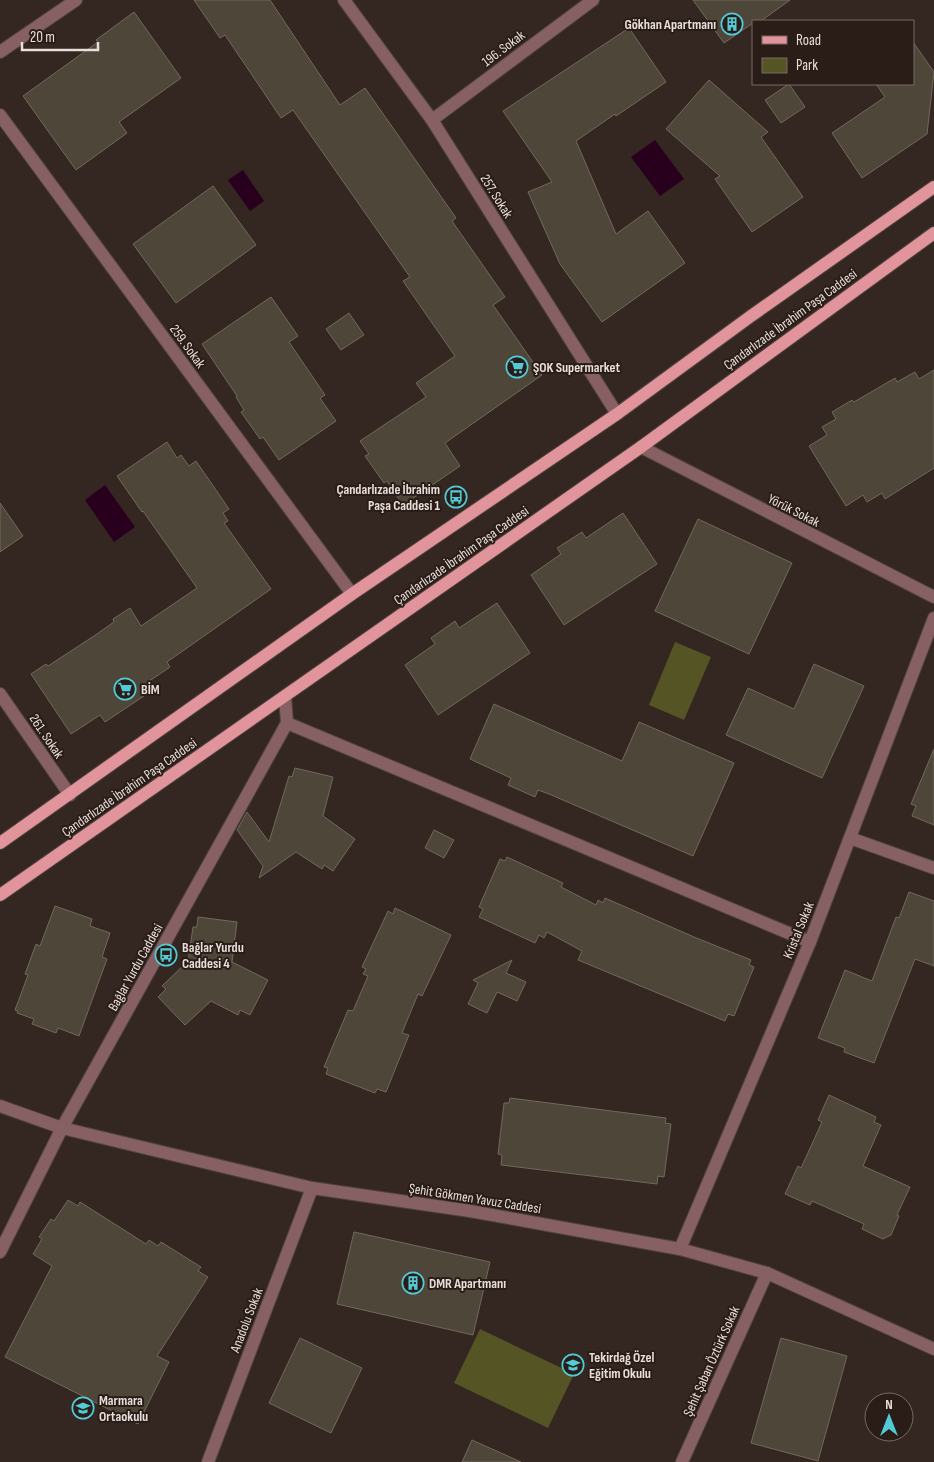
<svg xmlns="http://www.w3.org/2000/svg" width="934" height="1462" viewBox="0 0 934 1462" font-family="'Sofia Sans Condensed',sans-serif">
	<rect width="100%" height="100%" fill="#342620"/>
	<g fill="#545425">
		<polygon points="675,642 711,657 684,720 649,705"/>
		<polygon points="480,1329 574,1374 548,1428 454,1383"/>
	</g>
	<g fill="#28001d">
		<polygon points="655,140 684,179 660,196 631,157"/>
		<polygon points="243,170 264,201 250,211 228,180"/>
		<polygon points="105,485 135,527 114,542 85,500"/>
	</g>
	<g fill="#4f463a" stroke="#72695b">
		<polygon points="194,0 270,0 340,105 365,88 456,218 452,221 505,297 493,305 542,375 445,443 460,466 403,505 387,481 384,483 365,456 369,454 360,441 426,397 416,383 455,356 403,281 410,277 293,110 281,118 225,35 220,38"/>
		<polygon points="693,0 790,0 761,21 753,21 753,23 724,43"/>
		<polygon points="134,12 181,78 119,122 127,133 76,170 23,96 98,42 96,40"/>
		<polygon points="629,28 666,82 616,116 615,114 576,141 616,234 648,211 685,263 602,322 560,264 528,192 552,182 503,111"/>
		<polygon points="913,42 934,72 927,134 862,178 832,133 885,97 876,84 913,84"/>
		<polygon points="709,80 768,132 761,137 803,197 752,232 715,179 720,176 666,129"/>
		<polygon points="789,84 805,107 781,123 765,100"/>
		<polygon points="213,186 256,245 176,303 133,244"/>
		<polygon points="271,297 298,336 289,342 325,395 320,398 336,421 279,460 263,437 260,439 241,412 244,410 236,397 237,396 202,344"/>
		<polygon points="349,313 364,335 341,350 326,329"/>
		<polygon points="934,370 934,468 885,499 882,493 867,502 863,495 846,506 809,446 827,435 822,427 836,419 832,412 852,400 854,402 895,378 897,382 915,372 919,379"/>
		<polygon points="167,442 177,458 181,455 189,466 196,461 229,509 223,513 228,521 224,523 271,589 167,662 170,667 142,686 147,694 105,722 100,715 71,734 31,674 46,664 48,666 94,636 114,622 113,619 130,608 141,626 197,588 143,511 142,512 117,476"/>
		<polygon points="0,503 23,536 0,552"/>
		<polygon points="623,513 657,564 564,625 531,575 561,554 557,548 582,532 586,538"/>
		<polygon points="698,519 792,563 749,654 655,611"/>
		<polygon points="497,603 530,653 438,715 405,665 435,644 431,638 455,621 459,628"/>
		<polygon points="814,664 864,686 822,778 726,735 748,688 794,709"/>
		<polygon points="494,704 622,761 639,722 734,763 693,856 549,794 538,790 535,797 508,785 511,778 470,759"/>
		<polygon points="934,749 934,825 912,816 916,806 911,804"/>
		<polygon points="295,768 333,777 323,816 355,839 333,871 324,865 322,869 296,852 259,878 263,866 237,830 247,812 269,842 289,776 292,777"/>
		<polygon points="434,830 454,840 444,858 425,848"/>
		<polygon points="507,857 563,883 561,887 596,905 598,900 603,903 605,898 694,937 751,960 749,965 754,967 734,1016 728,1014 725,1021 578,960 582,951 547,932 544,938 539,935 535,943 479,917 483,909 479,907 500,859 505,861"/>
		<polygon points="909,892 934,901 934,966 915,959 874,1063 844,1052 845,1048 818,1038 845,970 872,981 896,917 899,918"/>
		<polygon points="55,906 92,919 90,926 110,933 102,957 107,959 79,1036 58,1028 56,1033 32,1024 34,1019 17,1013 18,1011 15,1010 28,975 25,974 36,944 40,946"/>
		<polygon points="395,908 451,935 422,996 418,994 402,1033 409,1035 386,1092 377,1089 375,1093 326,1074 328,1068 324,1067 348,1010 353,1011 368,976 363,974 366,969 362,967 388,911 393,914"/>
		<polygon points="198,917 237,922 232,962 268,980 250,1015 240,1010 238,1015 211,1001 185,1025 158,997 166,989 162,986 188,961 193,927 197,927"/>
		<polygon points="512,960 506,973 526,982 517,1001 497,992 487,1013 468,1004 478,983 473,980"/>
		<polygon points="829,1095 876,1117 874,1122 881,1125 863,1166 910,1187 897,1215 899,1216 891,1235 883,1239 862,1229 864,1224 812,1201 810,1205 785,1194 798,1166 801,1168 822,1122 818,1120"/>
		<polygon points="510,1098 666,1118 665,1123 671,1124 664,1177 658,1176 657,1184 501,1165 502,1155 498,1154 504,1103 509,1103"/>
		<polygon points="68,1200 78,1206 80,1202 146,1244 149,1240 158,1246 161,1242 201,1267 198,1271 208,1277 157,1356 169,1362 138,1424 5,1357 52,1266 33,1254 42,1239 39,1237 51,1219 54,1221"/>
		<polygon points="354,1232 490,1262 473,1335 337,1304"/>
		<polygon points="300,1338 362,1368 331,1433 269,1403"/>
		<polygon points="781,1338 847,1356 818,1461 751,1443"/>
		<polygon points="472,1440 521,1462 462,1462"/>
	</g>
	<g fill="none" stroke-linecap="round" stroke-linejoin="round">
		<g stroke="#51433e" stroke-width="14">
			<g id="minor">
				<polyline points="344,0 432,120 617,414"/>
				<polyline points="0,52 76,0"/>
				<polyline points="0,115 352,594"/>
				<polyline points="432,120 593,0"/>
				<polyline points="641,447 934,597"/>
				<polyline points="0,694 70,795"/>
				<polyline points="287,723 810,942"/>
				<polyline points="850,838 934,868"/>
				<polyline points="0,1106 62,1128 312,1188 470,1211 680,1249 767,1273 934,1349"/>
				<polyline points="680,1249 810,942 934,618"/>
				<polyline points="0,1252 62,1128 287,723 285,696"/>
				<polyline points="208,1462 312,1188"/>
				<polyline points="682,1462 767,1273"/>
			</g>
		</g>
		<g stroke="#51433e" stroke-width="14">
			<g id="major">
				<polyline points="0,843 352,594 617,414 751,316 934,187"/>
				<polyline points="0,895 641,447 934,233"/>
			</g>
		</g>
		<use href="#minor" stroke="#866063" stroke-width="12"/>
		<use href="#major" stroke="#e1949b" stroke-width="12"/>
	</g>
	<defs>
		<g id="building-ring" transform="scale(1.125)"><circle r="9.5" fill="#2a1d17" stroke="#52cbd7" stroke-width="1.5"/><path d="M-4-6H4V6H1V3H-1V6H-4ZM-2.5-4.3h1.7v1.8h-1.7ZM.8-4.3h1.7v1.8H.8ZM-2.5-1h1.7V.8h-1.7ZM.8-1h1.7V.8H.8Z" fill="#52cbd7"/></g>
		<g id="supermarket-ring" transform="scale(1.125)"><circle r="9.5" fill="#2a1d17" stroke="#52cbd7" stroke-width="1.5"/><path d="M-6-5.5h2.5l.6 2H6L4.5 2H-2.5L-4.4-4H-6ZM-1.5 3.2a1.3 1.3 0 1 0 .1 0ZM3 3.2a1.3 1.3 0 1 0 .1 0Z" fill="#52cbd7"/></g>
		<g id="bus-ring" transform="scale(1.125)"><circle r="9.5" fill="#2a1d17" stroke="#52cbd7" stroke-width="1.5"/><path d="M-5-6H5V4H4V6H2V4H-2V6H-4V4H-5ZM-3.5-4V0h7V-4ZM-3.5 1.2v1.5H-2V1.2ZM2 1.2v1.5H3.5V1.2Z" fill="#52cbd7"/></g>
		<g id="school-ring" transform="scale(1.125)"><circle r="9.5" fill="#2a1d17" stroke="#52cbd7" stroke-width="1.5"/><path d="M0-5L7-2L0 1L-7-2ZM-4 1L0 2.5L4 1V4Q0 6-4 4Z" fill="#52cbd7"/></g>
	</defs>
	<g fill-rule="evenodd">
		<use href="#building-ring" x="732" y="24"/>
		<use href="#supermarket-ring" x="517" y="367"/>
		<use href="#bus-ring" x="456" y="497"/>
		<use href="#supermarket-ring" x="125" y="689"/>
		<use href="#bus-ring" x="166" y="955"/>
		<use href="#building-ring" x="413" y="1283"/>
		<use href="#school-ring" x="573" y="1365"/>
		<use href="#school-ring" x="83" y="1408"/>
	</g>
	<g text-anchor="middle" stroke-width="4" stroke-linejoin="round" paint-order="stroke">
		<g font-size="14" font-weight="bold" fill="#e8deda" stroke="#2a1d17" text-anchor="start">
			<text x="716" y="29" text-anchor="end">Gökhan Apartmanı</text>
			<text x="533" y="372">ŞOK Supermarket</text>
			<text x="440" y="494" text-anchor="end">Çandarlızade İbrahim<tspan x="440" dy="16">Paşa Caddesi 1</tspan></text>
			<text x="141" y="694">BİM</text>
			<text x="182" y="952">Bağlar Yurdu<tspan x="182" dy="16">Caddesi 4</tspan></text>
			<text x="429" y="1288">DMR Apartmanı</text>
			<text x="589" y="1362">Tekirdağ Özel<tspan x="589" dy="16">Eğitim Okulu</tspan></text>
			<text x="99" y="1405">Marmara<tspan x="99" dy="16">Ortaokulu</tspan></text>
		</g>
		<g font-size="14" fill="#e8deda" stroke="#2a1d17">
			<text transform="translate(503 48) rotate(-37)" y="5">196. Sokak</text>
			<text transform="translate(497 196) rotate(58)" y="5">257. Sokak</text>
			<text transform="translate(790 319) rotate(-36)" y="5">Çandarlızade İbrahim Paşa Caddesi</text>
			<text transform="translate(188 346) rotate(54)" y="5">259. Sokak</text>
			<text transform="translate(794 510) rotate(27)" y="5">Yörük Sokak</text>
			<text transform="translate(461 555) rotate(-35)" y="5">Çandarlızade İbrahim Paşa Caddesi</text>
			<text transform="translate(47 736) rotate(56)" y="5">261. Sokak</text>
			<text transform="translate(129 787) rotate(-35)" y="5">Çandarlızade İbrahim Paşa Caddesi</text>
			<text transform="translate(798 930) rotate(-68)" y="5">Kristal Sokak</text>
			<text transform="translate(135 967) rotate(-61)" y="5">Bağlar Yurdu Caddesi</text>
			<text transform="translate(475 1198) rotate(9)" y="5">Şehit Gökmen Yavuz Caddesi</text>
			<text transform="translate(246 1320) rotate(-69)" y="5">Anadolu Sokak</text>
			<text transform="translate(711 1361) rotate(-66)" y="5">Şehit Şaban Öztürk Sokak</text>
		</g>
	</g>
	<rect x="752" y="20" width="162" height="65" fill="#2a1d17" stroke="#766a65"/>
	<rect x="762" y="36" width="25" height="8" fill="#e1949b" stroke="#766a65"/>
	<text x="796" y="45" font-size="15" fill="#e8deda">Road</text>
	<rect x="762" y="58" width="25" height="15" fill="#545425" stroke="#766a65"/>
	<text x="796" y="70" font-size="15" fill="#e8deda">Park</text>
	<g transform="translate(889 1417)"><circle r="24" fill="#2a1d17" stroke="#766a65"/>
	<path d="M0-4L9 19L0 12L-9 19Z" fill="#52cbd7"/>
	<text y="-8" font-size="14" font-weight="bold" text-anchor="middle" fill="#e8deda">N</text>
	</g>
	<path d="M22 42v8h76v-8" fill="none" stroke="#e8deda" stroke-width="2.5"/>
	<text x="30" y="42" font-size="15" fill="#e8deda" stroke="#2a1d17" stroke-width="4" paint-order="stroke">20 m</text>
</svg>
